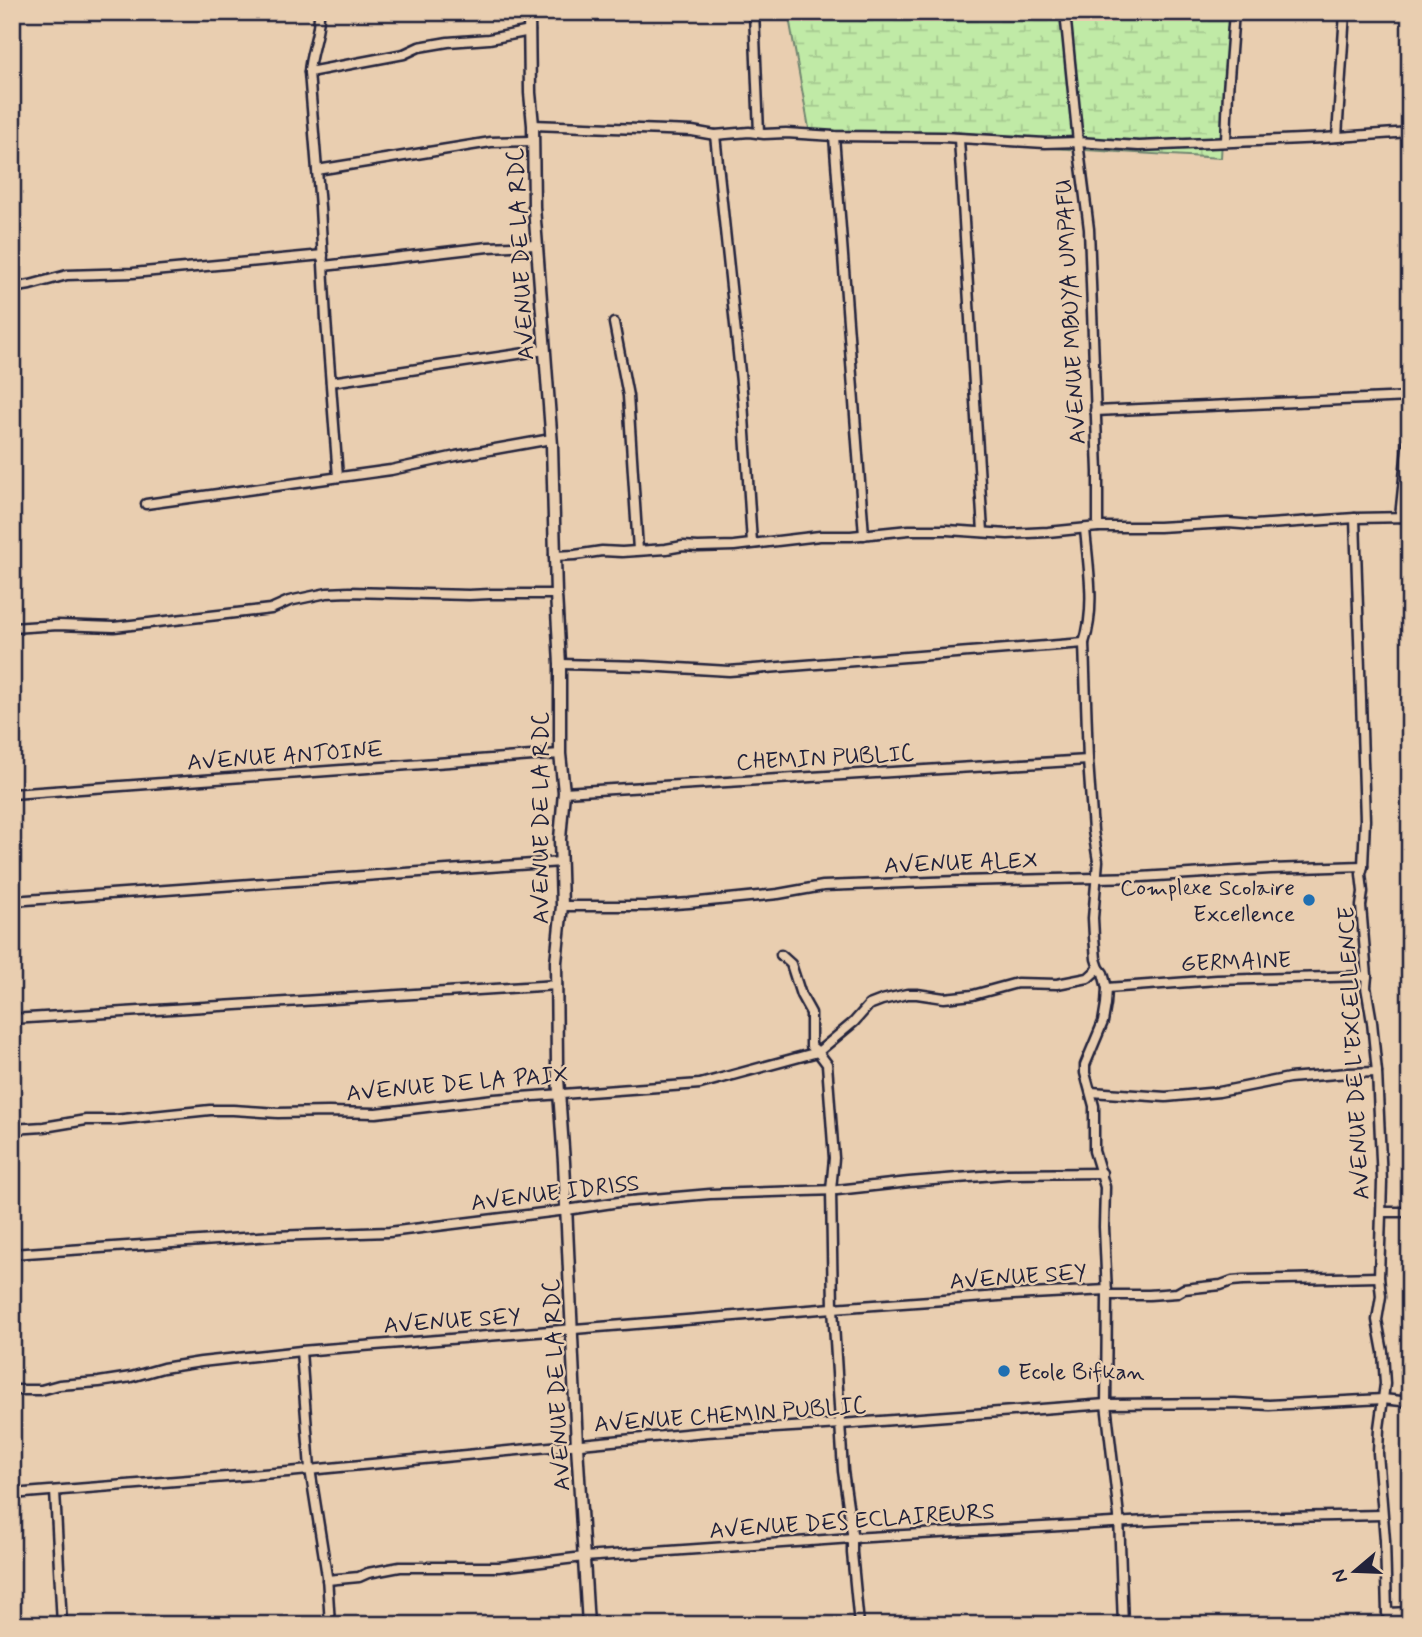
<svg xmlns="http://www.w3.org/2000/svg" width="1422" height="1637" viewBox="0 0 1422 1637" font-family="Mynerve,sans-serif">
	<defs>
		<pattern id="wetland-marsh" width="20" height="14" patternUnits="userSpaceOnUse" patternTransform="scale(1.75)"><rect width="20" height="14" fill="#c0eaa6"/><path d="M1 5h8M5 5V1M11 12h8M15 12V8" fill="none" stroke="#a5c890"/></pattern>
	</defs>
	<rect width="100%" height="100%" fill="#e9ceb0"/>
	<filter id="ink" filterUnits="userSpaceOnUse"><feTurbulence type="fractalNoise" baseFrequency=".0143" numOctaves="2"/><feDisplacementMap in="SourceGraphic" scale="14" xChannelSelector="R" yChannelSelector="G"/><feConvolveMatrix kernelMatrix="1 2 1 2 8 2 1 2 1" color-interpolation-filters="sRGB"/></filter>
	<g filter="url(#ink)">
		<polygon fill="url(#wetland-marsh)" stroke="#718670" stroke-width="2" points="788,12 1229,12 1221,158 810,134"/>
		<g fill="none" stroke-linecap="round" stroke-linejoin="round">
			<g stroke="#22223b" stroke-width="13">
				<g id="minor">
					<path d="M 319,12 C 320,33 310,52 309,72 L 320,207 L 326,320 L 338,477"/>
					<polyline points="754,12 759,133"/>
					<polyline points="1065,12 1078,142 1089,229 1098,472 1098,527"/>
					<polyline points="309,72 404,54 419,47 448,42 489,39 530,31"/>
					<polyline points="533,125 692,131 715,135 749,132 764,134 786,133 834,136 943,137 1045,143 1078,142 1139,146 1324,138 1410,132"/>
					<polyline points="715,135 743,401 752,543"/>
					<polyline points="834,136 864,535"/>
					<polyline points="1337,137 1345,12"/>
					<polyline points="959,139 983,532"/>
					<polyline points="1226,141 1228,91 1234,12"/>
					<polyline points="317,170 491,142 532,141"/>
					<polyline points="324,266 488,247 536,245"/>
					<polyline points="12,288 30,285 67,275 133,273 323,255"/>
					<polyline points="614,323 628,396 638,550"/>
					<polyline points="331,382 545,350"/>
					<polyline points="1095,411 1410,397"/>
					<polyline points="146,504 391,470 456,456 551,439"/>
					<polyline points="1400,517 1410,419"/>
					<polyline points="1355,518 1365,820 1363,866 1361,874 1363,892 1361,906 1367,976 1366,987 1372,1022 1377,1072 1382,1182 1379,1277 1381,1296 1377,1320 1383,1352 1385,1384 1379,1428 1378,1453 1385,1540 1387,1613 1395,1625"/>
					<path d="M 1085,529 C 1088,565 1096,608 1084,643 L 1088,760 L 1093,831 L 1098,861 L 1093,918 L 1094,937 L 1096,959 L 1099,968 L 1103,973 L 1107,988 L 1106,1004 L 1103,1022 L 1085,1065 L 1085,1073 L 1094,1106 L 1094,1151 L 1105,1187 L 1104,1227 L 1107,1295 L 1106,1404 L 1119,1516 L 1123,1625"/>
					<polyline points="554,556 575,555 602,551 622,552 666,549 683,546 698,547 734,546 820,536 851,536 909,530 947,530 1008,534 1048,532 1098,527 1159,527 1228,523 1254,525 1355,518 1410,517"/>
					<polyline points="12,628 58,625 114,627 271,609 289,601 327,593 349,592 469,595 490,594 556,594"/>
					<polyline points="560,664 645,666 729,671 1084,643"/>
					<polyline points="564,792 1088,760"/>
					<polyline points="12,794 560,754"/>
					<polyline points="12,901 561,862"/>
					<polyline points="562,906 646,906 689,903 778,894 823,886 958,881 1141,877 1270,869 1363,866"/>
					<polyline points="781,955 791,964 801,995 811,1013 811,1046 818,1052 827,1064 834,1158 831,1190 833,1308 843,1471 852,1533 852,1553 859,1625"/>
					<polyline points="1107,988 1217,980 1367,976"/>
					<polyline points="12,1019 557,985"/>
					<polyline points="1091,1092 1166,1097 1219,1092 1289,1078 1348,1073 1377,1072"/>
					<polyline points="12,1129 44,1127 86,1120 114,1120 210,1110 233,1110 278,1113 328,1112 376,1113 494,1099 700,1084 818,1052 854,1022 869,1005 882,1000 907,994 917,994 944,998 973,995 1017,983 1057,984 1088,978 1099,968"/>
					<polyline points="1382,1212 1410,1212"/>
					<polyline points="12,1254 273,1236 389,1232 567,1210 619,1202 710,1194 837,1190 909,1182 1007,1174 1102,1173"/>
					<polyline points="1107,1295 1149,1295 1177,1293 1184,1289 1221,1285 1232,1281 1243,1280 1379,1277"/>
					<polyline points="301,1351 310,1469 327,1576 330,1625"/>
					<polyline points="12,1390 41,1390 59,1385 99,1382 131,1377 163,1368 201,1362 301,1351 833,1308 1013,1295 1107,1290"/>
					<polyline points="55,1491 62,1625"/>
					<polyline points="12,1494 288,1472 706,1432 841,1424 1106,1404 1235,1403 1269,1405 1383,1399 1410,1402"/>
					<polyline points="327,1580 359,1577 368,1573 400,1567 499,1567 584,1557 852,1538 1182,1519 1382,1515"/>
					<polyline points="1387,1613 1410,1612"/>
				</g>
			</g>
			<g stroke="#22223b" stroke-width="15">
				<polyline id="tertiary" points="529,12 530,93 533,125 534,207 552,445 556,594 560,664 560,754 564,792 560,839 562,906 556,962 557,1064 564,1162 577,1445 588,1625"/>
			</g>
			<use href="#minor" stroke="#e9ceb0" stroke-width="8"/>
			<use href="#tertiary" stroke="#e9ceb0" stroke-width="10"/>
		</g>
	</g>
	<g fill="#1f6fb2" stroke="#e9ceb0" stroke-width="2.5">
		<circle cx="1309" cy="900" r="7"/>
		<circle cx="1004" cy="1371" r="7"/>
	</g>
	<g text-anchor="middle" stroke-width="5" stroke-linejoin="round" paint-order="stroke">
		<g font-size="23" fill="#22223b" stroke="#e9ceb0">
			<text transform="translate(520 254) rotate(-93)" y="8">AVENUE DE LA RDC</text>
			<text transform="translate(1070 312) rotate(-93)" y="8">AVENUE MBUYA UMPAFU</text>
			<text transform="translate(285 755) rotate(-4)" y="8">AVENUE ANTOINE</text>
			<text transform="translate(825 757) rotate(-3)" y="8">CHEMIN PUBLIC</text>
			<text transform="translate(540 818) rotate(-90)" y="8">AVENUE DE LA RDC</text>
			<text transform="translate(961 862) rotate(-2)" y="8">AVENUE ALEX</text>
			<text transform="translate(1236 961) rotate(-2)" y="8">GERMAINE</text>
			<text transform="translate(1353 1053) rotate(-93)" y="8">AVENUE DE L'EXCELLENCE</text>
			<text transform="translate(457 1083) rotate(-5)" y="8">AVENUE DE LA PAIX</text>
			<text transform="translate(555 1192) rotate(-7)" y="8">AVENUE IDRISS</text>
			<text transform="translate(1018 1276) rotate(-4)" y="8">AVENUE SEY</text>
			<text transform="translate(452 1320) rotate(-4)" y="8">AVENUE SEY</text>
			<text transform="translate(556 1385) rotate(-93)" y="8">AVENUE DE LA RDC</text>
			<text transform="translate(730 1414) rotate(-4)" y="8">AVENUE CHEMIN PUBLIC</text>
			<text transform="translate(852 1520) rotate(-4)" y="8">AVENUE DES ECLAIREURS</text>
		</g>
		<g font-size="23" fill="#22223b" stroke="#e9ceb0" text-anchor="end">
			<text x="1295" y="895">Complexe Scolaire<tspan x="1295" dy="26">Excellence</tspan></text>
			<text x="1018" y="1379" text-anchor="start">Ecole Bifkan</text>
		</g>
	</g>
	<rect width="1422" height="1637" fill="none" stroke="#e9ceb0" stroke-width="42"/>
	<rect x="21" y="21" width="1380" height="1595" fill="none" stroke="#22223b" stroke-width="2.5" filter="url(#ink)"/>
	<g transform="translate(1355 1571) rotate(251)" stroke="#e9ceb0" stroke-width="5" paint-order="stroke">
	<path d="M0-5L12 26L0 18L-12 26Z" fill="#22223b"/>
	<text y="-10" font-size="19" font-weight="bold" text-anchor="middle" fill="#22223b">N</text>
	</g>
</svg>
